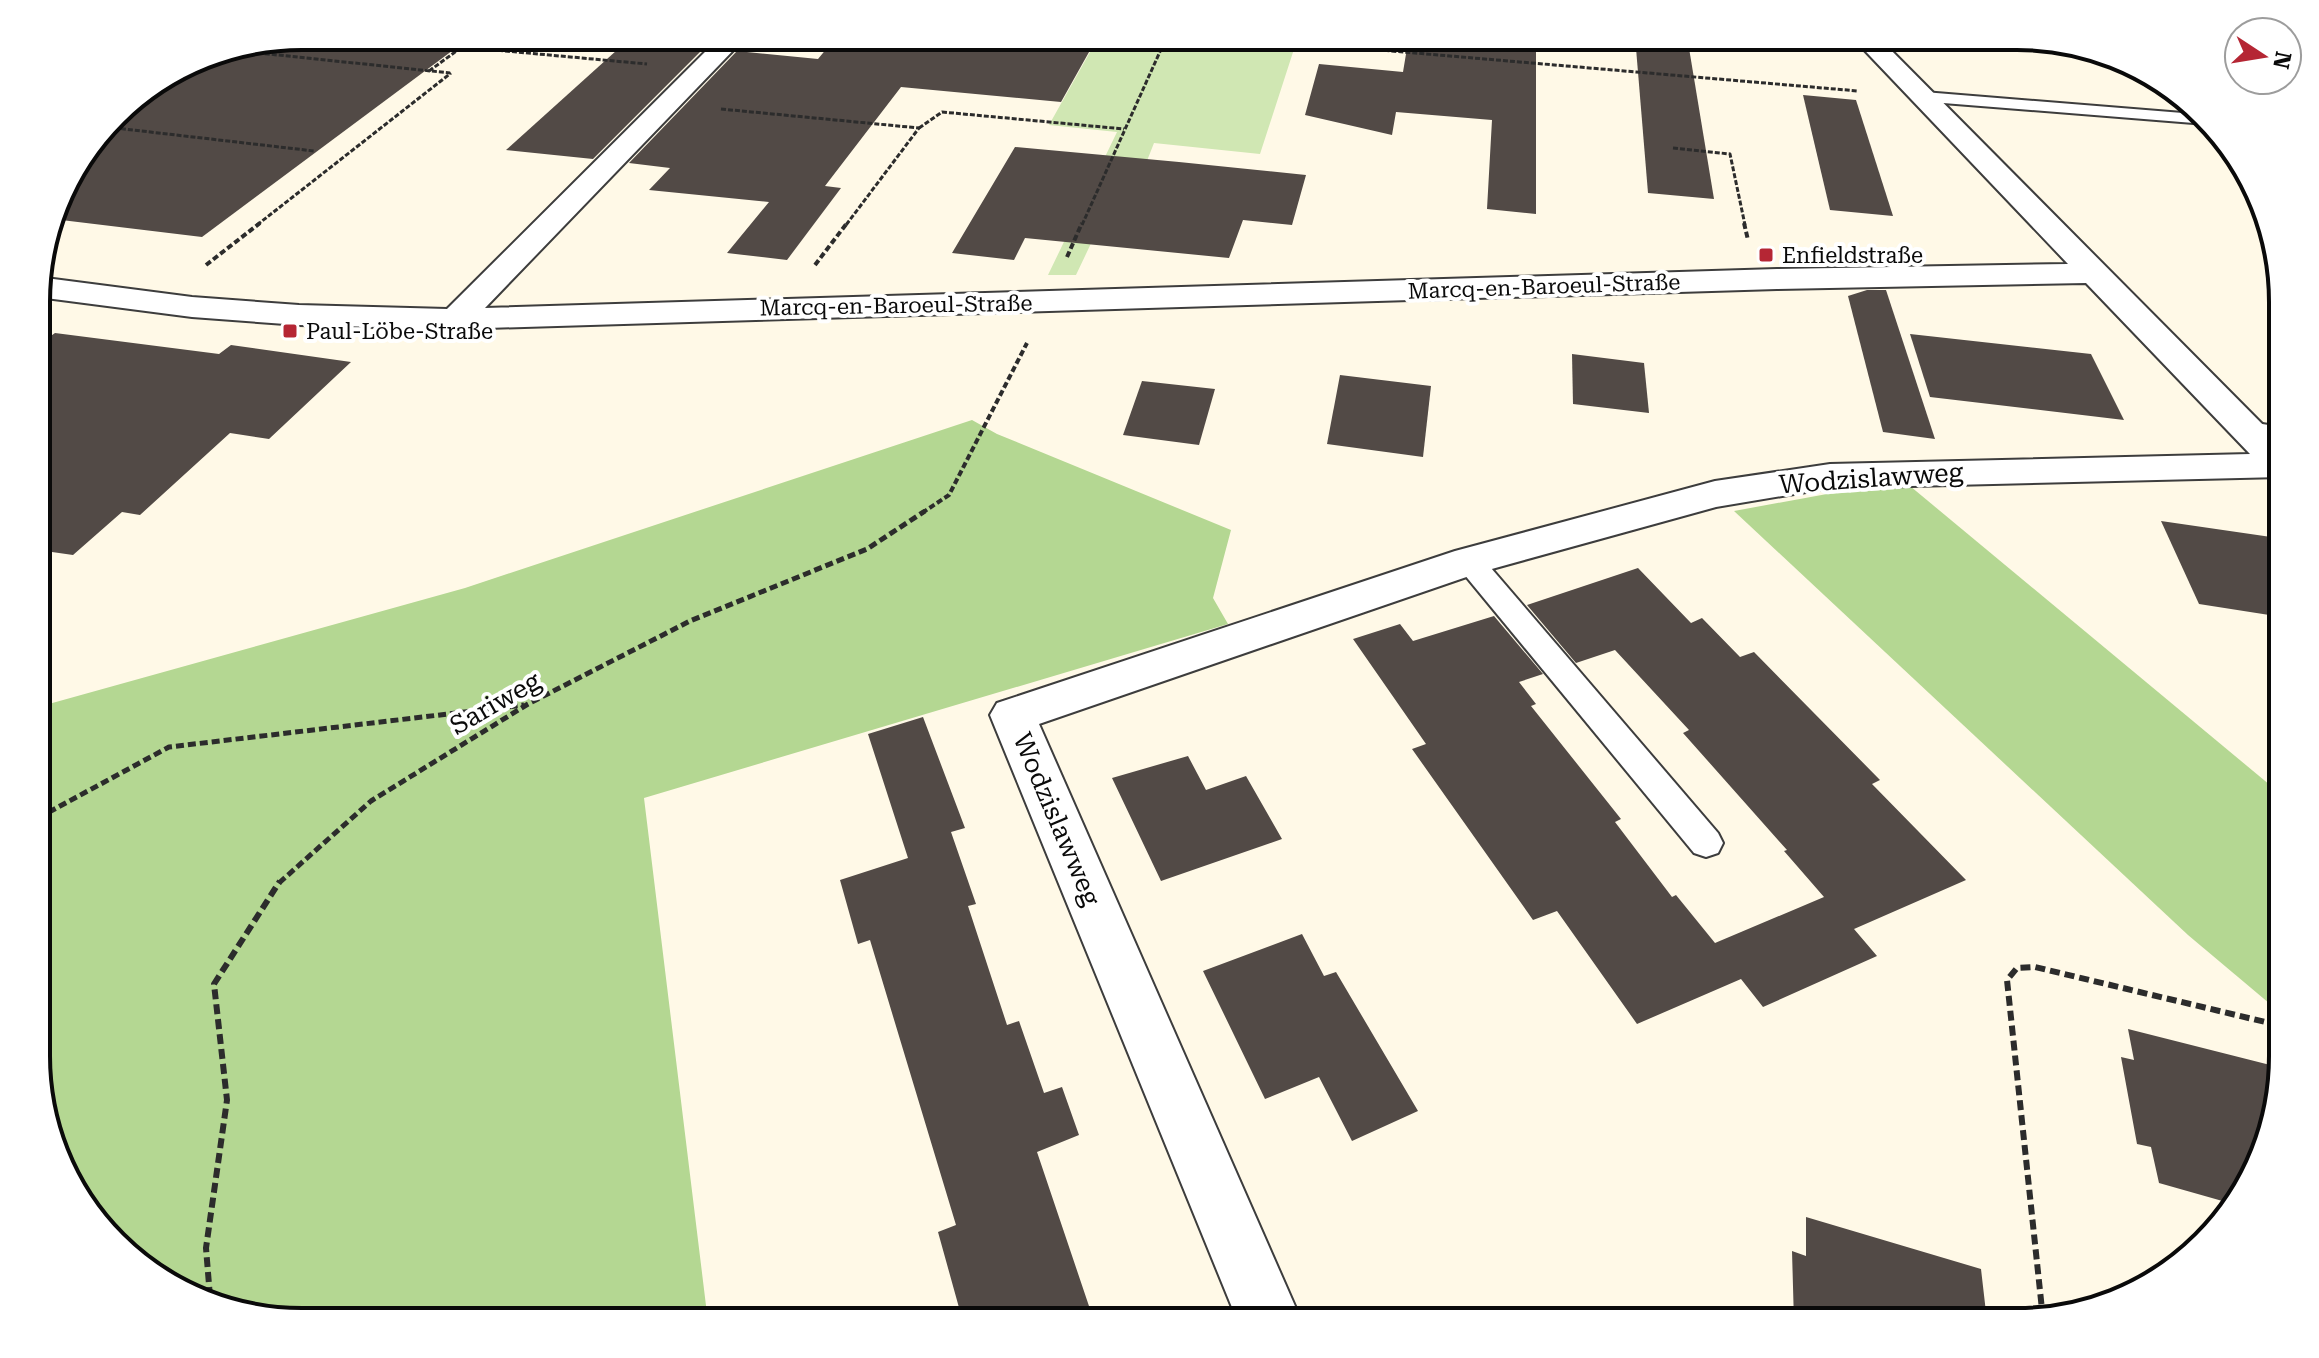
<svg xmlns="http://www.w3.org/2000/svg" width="2319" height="1358" viewBox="0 0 2319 1358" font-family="'Roboto Serif',serif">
	<rect width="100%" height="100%" fill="#fff9e7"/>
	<polygon fill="#d0e7b3" points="1099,36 1209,36 1209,39 1295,46 1260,154 1154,143 1141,176 1124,174 1076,275 1048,275 1117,132 1049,125"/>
	<g fill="#b4d792">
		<polygon points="972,420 997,434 1231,530 1213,598 1228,624 644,798 708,1322 301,1322 168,1286 81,1204 38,1091 38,707 465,588"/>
		<polygon points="1910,486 2282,795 2282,1014 2188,935 1734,511 1827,494"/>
	</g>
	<g fill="#524a46">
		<polygon points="302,36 472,36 202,237 53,219 64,184 107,128 232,50"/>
		<polygon points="837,36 1098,36 1061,102 901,87 825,186 841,188 787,260 727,253 769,202 649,190 670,168 629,163 737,51 818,59"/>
		<polygon points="1409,36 1536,36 1536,214 1487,209 1492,120 1396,112 1392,135 1305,115 1319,64 1403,72"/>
		<polygon points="1635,36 1687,36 1714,199 1648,193"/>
		<polygon points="627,41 704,48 593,159 506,150"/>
		<polygon points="1803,95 1856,100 1893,216 1830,210"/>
		<polygon points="1015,147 1179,162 1306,175 1292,225 1243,220 1229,258 1025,238 1014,260 952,253"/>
		<polygon points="1867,290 1886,290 1935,439 1883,432 1848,296"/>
		<polygon points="55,333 219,354 231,345 351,362 269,439 230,433 140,515 122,512 73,555 38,550 38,345"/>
		<polygon points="1910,334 2091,354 2124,420 1930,397"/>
		<polygon points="1572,354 1644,363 1649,413 1573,404"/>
		<polygon points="1340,375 1431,386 1423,457 1327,444"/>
		<polygon points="1142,381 1215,389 1199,445 1123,435"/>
		<polygon points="2161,521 2271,537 2282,561 2282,617 2199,604"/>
		<polygon points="1638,568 1691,623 1702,618 1740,657 1754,652 1880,780 1872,784 1966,880 1854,929 1877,956 1763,1007 1741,979 1637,1024 1557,911 1533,920 1412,749 1426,744 1353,639 1400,624 1413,641 1494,616 1543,674 1519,682 1536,704 1531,706 1621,819 1615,822 1672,897 1676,895 1715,943 1824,897 1784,851 1787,850 1683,733 1689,730 1615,650 1576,663 1527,605"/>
		<polygon points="923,717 965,828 951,832 976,904 968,906 1007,1025 1019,1021 1044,1093 1062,1087 1079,1135 1037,1152 1091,1312 1066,1322 963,1322 938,1232 956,1225 870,940 858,944 840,880 908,858 868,734"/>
		<polygon points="1188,756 1206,790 1246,776 1282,839 1161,881 1112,778"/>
		<polygon points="1302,934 1324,976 1336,972 1418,1111 1352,1141 1319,1077 1265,1099 1203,971"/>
		<polygon points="2128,1029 2282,1068 2247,1190 2233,1204 2159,1183 2151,1147 2137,1144 2121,1057 2134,1060"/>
		<polygon points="1806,1217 1981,1269 1987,1321 1794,1322 1792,1251 1806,1256"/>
	</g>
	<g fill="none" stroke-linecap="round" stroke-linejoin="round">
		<g stroke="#3d3d3d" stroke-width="4">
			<g id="service">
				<polygon points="1924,92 2195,114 2206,124 1918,101 1915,97 1918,93"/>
				<polygon points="2249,422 2282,427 2282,443 2240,436 2237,430 2240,424"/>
				<polygon points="1469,551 1479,554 1718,833 1723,843 1718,853 1706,857 1694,853 1459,568 1455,561 1459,554"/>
			</g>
		</g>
		<g stroke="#3d3d3d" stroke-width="4">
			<polygon id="minor" points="721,36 747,36 485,308 1777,269 2068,264 1851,36 1877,36 2282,444 2282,477 1830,488 1716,507 1481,572 1039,724 1302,1322 1238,1322 990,715 997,703 1455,551 1715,481 1830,464 2250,454 2086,283 1777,289 456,329 299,325 192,317 38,297 38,277 192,297 299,305 447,309"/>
		</g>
		<g stroke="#2c2c2c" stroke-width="3" stroke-dasharray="5 2" stroke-linecap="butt">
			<polyline points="1217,36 1858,91"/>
			<polyline points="230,50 450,73"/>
			<polyline points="429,71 462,47 647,64"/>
			<polyline points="721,109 919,128 846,225"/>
			<polyline points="107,127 314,151"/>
			<polyline points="919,128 942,112 1124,129"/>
			<polyline points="1673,148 1730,154 1745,225"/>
			<polyline points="257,225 451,73"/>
			<polyline points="1082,225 1167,36"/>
		</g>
		<g stroke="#2c2c2c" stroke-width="4" stroke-dasharray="6 3" stroke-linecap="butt">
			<polyline points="1744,223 1748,240"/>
			<polyline points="1067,257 1082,223"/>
			<polyline points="206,265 260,223"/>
			<polyline points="815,265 847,223"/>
			<polyline points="922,513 949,495 1027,343"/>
		</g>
		<g stroke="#2c2c2c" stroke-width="5" stroke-dasharray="8 4" stroke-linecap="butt">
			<polyline points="38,818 169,747 524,705"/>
			<polyline points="279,883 371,801 528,704 690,621 867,549 925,511"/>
		</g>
		<g stroke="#2c2c2c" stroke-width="6" stroke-dasharray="10 5" stroke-linecap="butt">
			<polyline points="210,1297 206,1248 227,1100 214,984 280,881"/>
			<polyline points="2043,1319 2007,980 2017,968 2035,967 2282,1026"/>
		</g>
		<use href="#service" fill="#fff" fill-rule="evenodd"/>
		<use href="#minor" fill="#fff" fill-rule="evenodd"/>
	</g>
	<g fill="#b52634" stroke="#fff" stroke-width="3">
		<rect x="1758" y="247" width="16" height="16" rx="4"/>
		<rect x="282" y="323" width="16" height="16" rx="4"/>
	</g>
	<g text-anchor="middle" stroke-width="8" stroke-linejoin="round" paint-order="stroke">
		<g font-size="22" fill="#0a0a0a" stroke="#fff" text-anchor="start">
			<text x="1782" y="263">Enfieldstraße</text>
			<text x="306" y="339">Paul-Löbe-Straße</text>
		</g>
		<g font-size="22" fill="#0a0a0a" stroke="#fff">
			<text transform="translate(1544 286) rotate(-2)" y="8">Marcq-en-Baroeul-Straße</text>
			<text transform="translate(896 305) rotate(-1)" y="8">Marcq-en-Baroeul-Straße</text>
		</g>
		<g font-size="26" fill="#0a0a0a" stroke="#fff">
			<text transform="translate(1871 478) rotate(-4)" y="9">Wodzislawweg</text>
			<text transform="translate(495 703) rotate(-30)" y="9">Sariweg</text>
			<text transform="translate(1057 819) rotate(67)" y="9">Wodzislawweg</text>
		</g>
	</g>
	<path d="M0 0H2319V1358H0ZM302 50H2017A252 252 0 0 1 2269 302V1056A252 252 0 0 1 2017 1308H302A252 252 0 0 1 50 1056V302A252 252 0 0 1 302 50Z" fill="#fff" fill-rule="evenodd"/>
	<path fill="none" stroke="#0a0a0a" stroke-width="4" d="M302 50H2017A252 252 0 0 1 2269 302V1056A252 252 0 0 1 2017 1308H302A252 252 0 0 1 50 1056V302A252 252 0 0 1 302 50Z"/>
	<g transform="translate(2263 56) rotate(102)"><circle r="38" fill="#ffffff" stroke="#9d9d9d" stroke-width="2"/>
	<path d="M0-6L14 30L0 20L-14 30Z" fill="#b52634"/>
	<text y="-12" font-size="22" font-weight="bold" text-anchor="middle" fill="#0a0a0a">N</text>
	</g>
</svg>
